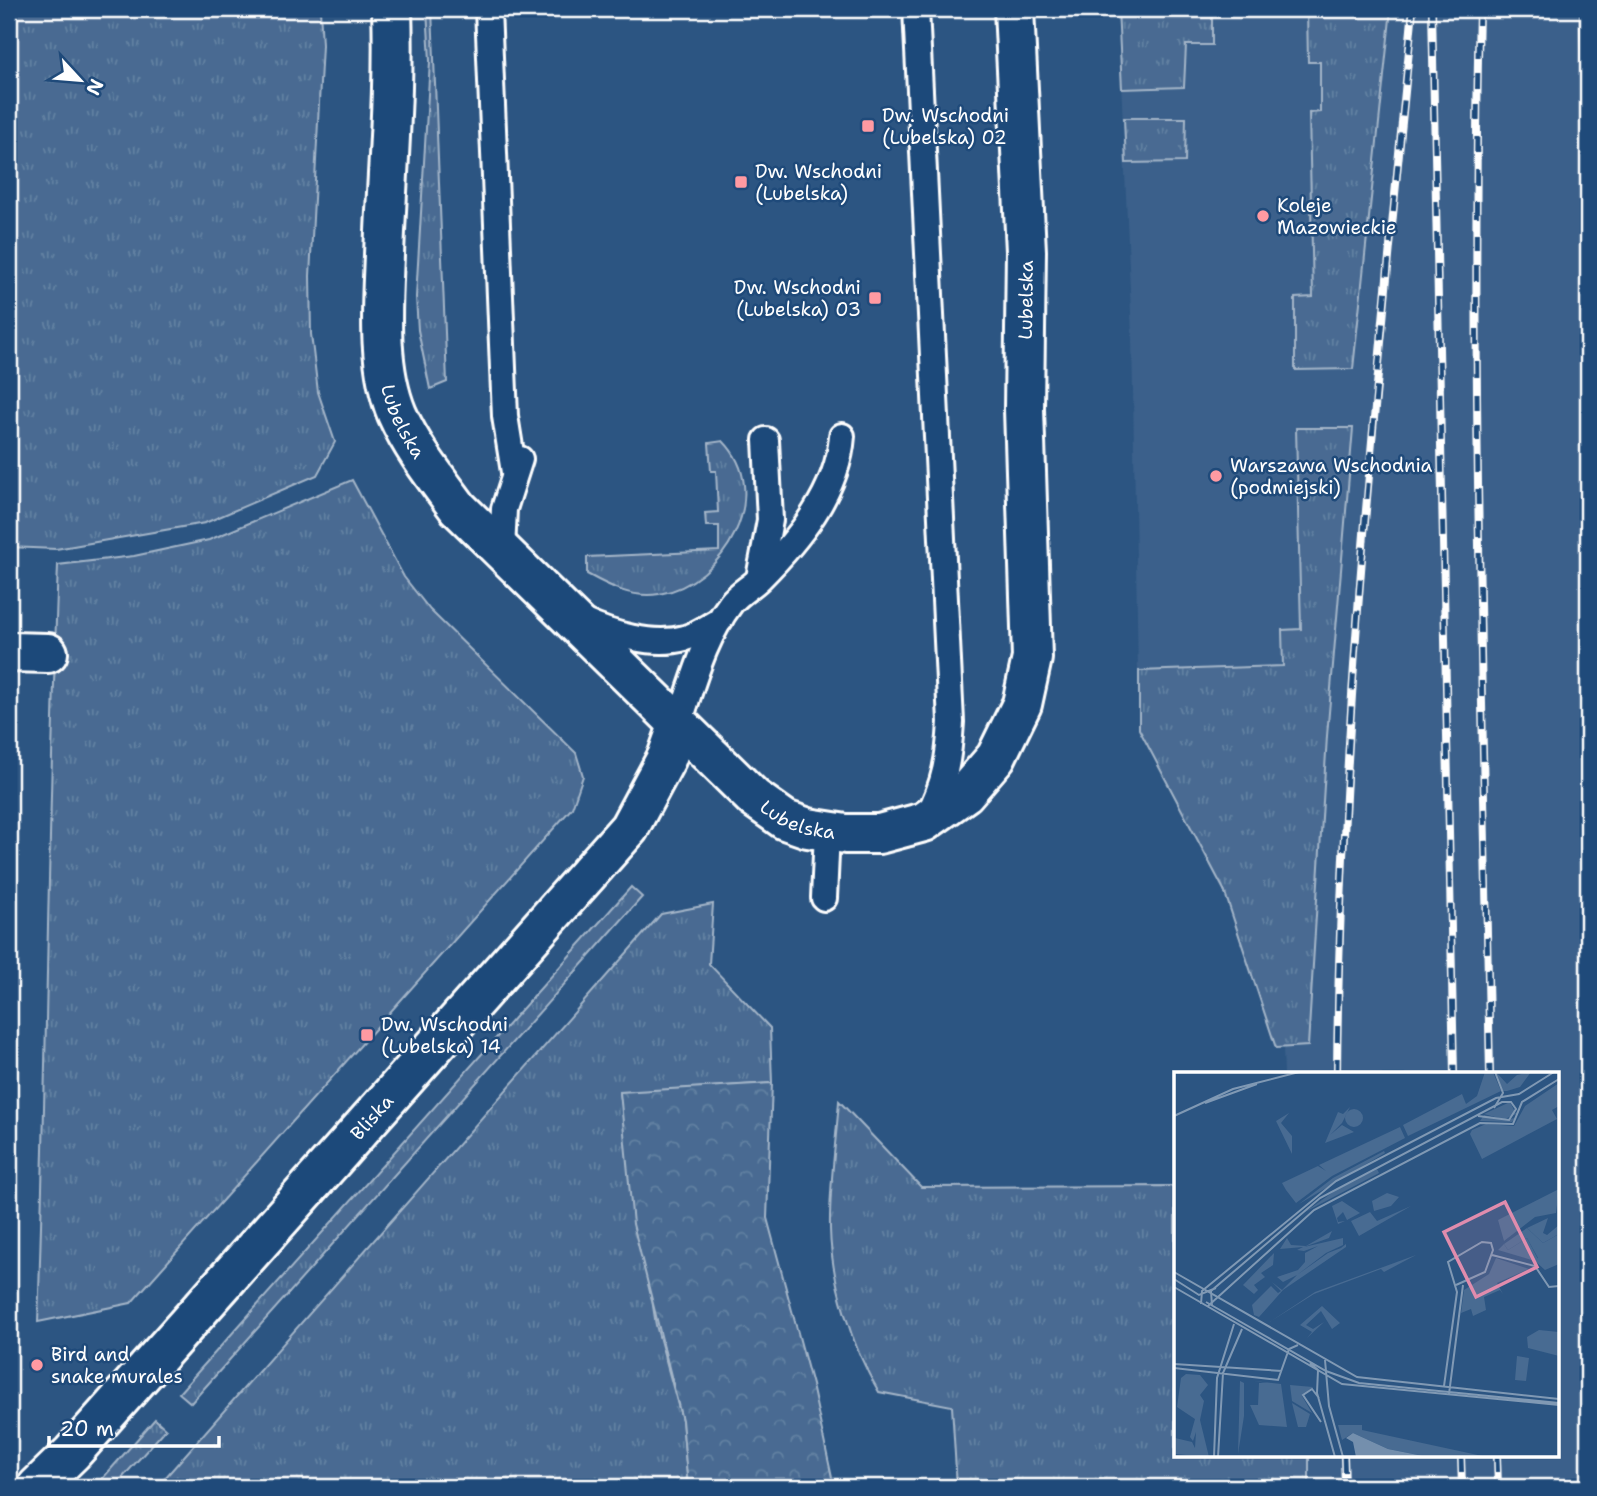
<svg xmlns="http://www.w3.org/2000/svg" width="1597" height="1496" viewBox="0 0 1597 1496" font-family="'Shantell Sans',sans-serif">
	<defs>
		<pattern id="grass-tufts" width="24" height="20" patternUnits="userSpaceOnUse" patternTransform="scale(1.75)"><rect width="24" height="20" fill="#486b92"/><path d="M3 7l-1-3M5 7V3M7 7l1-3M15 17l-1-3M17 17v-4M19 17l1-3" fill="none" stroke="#6381a2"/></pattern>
		<pattern id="forest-crowns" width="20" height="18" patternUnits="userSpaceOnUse" patternTransform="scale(1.75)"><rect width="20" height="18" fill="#486b92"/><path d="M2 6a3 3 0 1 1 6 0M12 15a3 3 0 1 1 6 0" fill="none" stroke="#6381a2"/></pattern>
	</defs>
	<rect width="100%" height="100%" fill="#2c5582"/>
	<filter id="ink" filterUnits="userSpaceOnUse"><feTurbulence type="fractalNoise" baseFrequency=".0143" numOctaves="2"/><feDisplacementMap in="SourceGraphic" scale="14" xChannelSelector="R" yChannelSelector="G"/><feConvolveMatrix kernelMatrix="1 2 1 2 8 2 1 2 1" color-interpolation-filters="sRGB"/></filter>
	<g filter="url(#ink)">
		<polygon fill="#3b618b" points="1118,9 1588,9 1588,1487 1309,1487 1309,1456 1557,1456 1557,1074 1284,1074 1283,1048 1276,1048 1224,890 1139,729 1132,336"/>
		<g fill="url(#grass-tufts)" stroke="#a4b5c8" stroke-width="2">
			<polygon points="9,9 320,9 322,45 310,276 311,334 318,392 335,442 317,475 205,523 56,549 9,547"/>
			<polygon points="427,9 432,9 447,382 430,389 418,330 416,297 430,61"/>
			<polygon points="1118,9 1212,9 1212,45 1186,45 1184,87 1122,89"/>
			<polygon points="1307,9 1391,9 1353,369 1295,370 1295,298 1313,297 1309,113 1320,112 1320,62 1308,62"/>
			<polygon points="1124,118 1186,118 1185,162 1126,163"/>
			<polygon points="1296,428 1353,428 1327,736 1308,1046 1276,1048 1224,890 1139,729 1139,671 1283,666 1282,630 1301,629"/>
			<path d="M 723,441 C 775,494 724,583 659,594 C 633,599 609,586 587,574 L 587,557 L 719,551 L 719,526 L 706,526 L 705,513 L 718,512 L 716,471 L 711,471 L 709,443 Z"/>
			<path d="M 352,480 L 404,577 L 430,610 L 576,753 L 583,776 L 572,808 L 131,1303 L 38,1322 C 47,1069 48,817 58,565 L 134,556 L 209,540 Z"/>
			<polygon points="631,887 642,897 191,1403 179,1393"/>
			<polygon points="713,904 709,964 770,1028 772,1083 620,1093 656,1325 682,1420 688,1487 157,1487 661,914"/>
			<path d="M 839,1101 L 921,1187 L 1175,1186 L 1175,1456 L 1309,1456 L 1309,1487 L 957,1487 L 952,1406 L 879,1392 C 852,1348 831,1281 830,1229 C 829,1187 836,1143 839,1101 Z"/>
			<polygon points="155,1419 166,1429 114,1487 95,1487"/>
		</g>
		<polygon fill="url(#forest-crowns)" stroke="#a4b5c8" stroke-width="2" points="772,1083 767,1218 812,1385 834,1487 688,1487 682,1420 633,1224 620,1092"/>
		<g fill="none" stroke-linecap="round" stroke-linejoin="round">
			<g stroke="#fff" stroke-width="30">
				<g id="lane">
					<polyline points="488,9 505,416 514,472"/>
					<path d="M 916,9 L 951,722 C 949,757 945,784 928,815"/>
					<polyline points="502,550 504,509 520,459"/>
					<polyline points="759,578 770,520 766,440"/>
					<path d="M 582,621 C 610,634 654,647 685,638 C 697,635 709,626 720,620"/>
					<path d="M 678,726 C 693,683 703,640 731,603 C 739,593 751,587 760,578 C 798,540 838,492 842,436"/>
					<polyline points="824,898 827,832"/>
				</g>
			</g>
			<g stroke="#fff" stroke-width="44">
				<polyline id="street" points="9,652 48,653"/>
			</g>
			<g stroke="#fff" stroke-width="44">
				<g id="secondary">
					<path id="s1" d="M 392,9 C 395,91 387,173 384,255 C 382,305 377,366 397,414 C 412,448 436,478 458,508 L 754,798 L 785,820 L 808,828 L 846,834 L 879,834 L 924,822 L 965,793 L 996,757 L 1022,704 L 1032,658 L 1024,409 L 1026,251 L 1014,9"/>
					<path id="s2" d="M 37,1487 L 72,1453 L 629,828 L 667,757 L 678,726"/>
				</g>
			</g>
			<use href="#lane" stroke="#1f4a7a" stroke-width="24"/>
			<use href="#street" stroke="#1f4a7a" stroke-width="38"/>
			<use href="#secondary" stroke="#1f4a7a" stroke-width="38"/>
			<g stroke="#fff" stroke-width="8">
				<g id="rail">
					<polyline points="1432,9 1454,1074"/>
					<path d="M 1479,9 C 1471,364 1483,719 1490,1074"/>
					<polyline points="1583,9 1588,217"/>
					<path d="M 1337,1074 C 1340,718 1379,363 1413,9"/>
					<polyline points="1344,1456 1345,1487"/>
					<polyline points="1461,1456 1462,1487"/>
					<polyline points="1497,1456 1498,1487"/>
				</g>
			</g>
			<use href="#rail" stroke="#1f4a7a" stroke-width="5" stroke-dasharray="16" stroke-linecap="butt"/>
		</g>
	</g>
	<g fill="#ff9aa2" stroke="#1f4a7a" stroke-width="2.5">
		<rect x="861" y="119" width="14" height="14" rx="3.5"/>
		<rect x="734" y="175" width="14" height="14" rx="3.5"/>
		<circle cx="1263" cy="216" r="7"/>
		<rect x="868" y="291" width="14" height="14" rx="3.5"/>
		<circle cx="1216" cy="476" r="7"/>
		<rect x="360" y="1028" width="14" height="14" rx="3.5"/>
		<circle cx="37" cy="1365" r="7"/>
	</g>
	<g text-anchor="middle" stroke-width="5" stroke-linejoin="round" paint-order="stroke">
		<g font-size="19" fill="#fff" stroke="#1f4a7a" text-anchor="start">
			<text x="882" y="122">Dw. Wschodni<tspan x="882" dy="22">(Lubelska) 02</tspan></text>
			<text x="755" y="178">Dw. Wschodni<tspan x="755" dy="22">(Lubelska)</tspan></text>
			<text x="1277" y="212">Koleje<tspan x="1277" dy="22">Mazowieckie</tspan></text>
			<text x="861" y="294" text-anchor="end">Dw. Wschodni<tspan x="861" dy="22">(Lubelska) 03</tspan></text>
			<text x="1230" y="472">Warszawa Wschodnia<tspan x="1230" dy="22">(podmiejski)</tspan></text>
			<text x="381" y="1031">Dw. Wschodni<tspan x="381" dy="22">(Lubelska) 14</tspan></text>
			<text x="51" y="1361">Bird and<tspan x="51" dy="22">snake murales</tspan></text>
		</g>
		<g font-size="19" fill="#fff" stroke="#1f4a7a">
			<text dy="7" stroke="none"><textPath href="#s1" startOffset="1676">Lubelska</textPath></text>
			<text dy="7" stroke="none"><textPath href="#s1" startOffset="416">Lubelska</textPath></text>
			<text dy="7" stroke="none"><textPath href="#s1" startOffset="984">Lubelska</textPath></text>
			<text dy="7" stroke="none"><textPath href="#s2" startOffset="499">Bliska</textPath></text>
		</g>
	</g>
	<g transform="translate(1174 1072)">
		<rect width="385" height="385" fill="#2c5582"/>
		<path d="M 311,0 L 319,0 L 327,19 L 234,64 L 229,53 L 288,22 L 292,32 L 303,24 ZM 322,0 L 333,12 L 343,3 L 357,0 L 346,15 L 333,19 L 329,19 ZM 385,11 L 385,34 L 378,38 L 383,47 L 308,87 L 296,62 L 298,58 L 312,52 L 340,54 L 351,34 ZM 336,30 L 342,42 L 329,48 L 341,46 L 338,50 L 306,49 L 310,43 L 328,47 L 310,42 ZM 176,35 L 168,51 L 156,63 L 168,53 L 180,60 L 151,71 L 164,40 L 169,42 ZM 226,55 L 231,66 L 158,104 L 122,131 L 112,118 L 108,111 L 144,94 L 152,99 L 145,93 ZM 210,79 L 211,81 L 125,132 L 159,106 ZM 203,97 L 205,101 L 131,140 L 162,118 ZM 385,117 L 382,141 L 361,145 L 330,169 L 324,148 ZM 213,121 L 225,125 L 217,134 L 200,139 L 198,129 ZM 168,129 L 186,141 L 173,148 L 169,140 L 163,146 L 164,150 L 171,149 L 164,152 L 158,134 ZM 237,134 L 185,164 L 177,149 L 196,140 L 203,149 ZM 374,146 L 369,161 L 373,163 L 385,153 L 385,162 L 369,171 L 353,156 ZM 158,159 L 155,166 L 130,175 L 169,166 L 169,173 L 152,181 L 123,203 L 154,181 L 167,176 L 172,172 L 172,175 L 109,218 L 85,245 L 80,243 L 78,233 L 97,214 L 104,221 L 107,219 L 98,210 L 108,218 L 123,203 L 109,210 L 103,205 L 124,198 L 131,190 L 131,181 L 144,174 L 130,179 L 123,178 L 129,175 L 106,177 L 113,166 L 117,173 L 132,174 ZM 353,166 L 364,187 L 361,189 L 324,178 L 330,172 L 334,178 ZM 100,181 L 99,193 L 87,201 L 91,205 L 80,213 L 84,218 L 80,222 L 69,213 ZM 242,183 L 210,200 L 207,197 L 140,222 L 94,251 L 141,220 ZM 322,186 L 355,197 L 323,211 L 329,222 L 326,218 L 310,225 L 312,238 L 299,244 L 297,237 L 287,241 L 290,218 L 315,202 ZM 148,234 L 166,251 L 158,257 L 147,239 L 132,253 L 139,257 L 150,250 L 133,266 L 138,260 L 126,253 ZM 12,302 L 26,303 L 34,313 L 26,323 L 30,329 L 26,348 L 35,385 L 0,382 L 1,366 L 18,370 L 21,376 L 22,360 L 19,369 L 16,365 L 21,347 L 3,335 L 7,306 ZM 66,309 L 70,311 L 70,344 L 64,382 ZM 80,309 L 107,312 L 113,355 L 85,353 L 76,333 L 84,333 L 85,311 L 93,311 ZM 116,313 L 139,315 L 128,324 L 138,341 L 118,329 ZM 118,331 L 136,342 L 132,355 L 124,355 Z" fill="#486b92"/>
		<path d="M 115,41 L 107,51 L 118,64 L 118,82 L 102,49 ZM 353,156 L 369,171 L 385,162 L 385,192 L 371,198 L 361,189 L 364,186 L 353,166 L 334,178 L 330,172 Z" fill="#486b92"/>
		<path d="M 164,353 L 188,353 L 188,358 L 313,385 L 254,385 L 214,377 L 179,361 L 168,368 Z" fill="#486b92"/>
		<path d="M171 46a9 9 0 1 1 18 0a9 9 0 1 1-18 0ZM 365,258 L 385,260 L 385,284 L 354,276 L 353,265 ZM 343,284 L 355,286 L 352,309 L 341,308 Z" fill="#486b92"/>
		<path d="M 179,361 L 214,377 L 254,385 L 182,385 L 179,370 L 172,366 Z" fill="#748fad"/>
		<path fill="none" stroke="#8099b4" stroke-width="2" d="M 31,31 L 83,12M 320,36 L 329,21 L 321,0M 0,44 L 59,17 L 125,0M 318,183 L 361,194 L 375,215 L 385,214M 0,200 L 183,305 L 385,327M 0,207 L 25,223 L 42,216M 0,215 L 168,312 L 385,333M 32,230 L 152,299 L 185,311 L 385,331M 27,232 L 28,219 L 162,109 L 322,26 L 345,22 L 380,0M 34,234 L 140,138 L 306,51 L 339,52 L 348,30 L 385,7M 38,234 L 37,219 L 146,126 L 328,30 L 337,30 L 342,37 L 335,48 L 304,44M 151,288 L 155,334 L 169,385M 136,291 L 144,298 L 143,321 L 161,385M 0,292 L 108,299M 0,296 L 104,308 L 115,277 L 124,273M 270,314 L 283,220 L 274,190 L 308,170 L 317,171 L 319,178 L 311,200 L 282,213M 275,322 L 289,213M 145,326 L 138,317 L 129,323 L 147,350M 40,385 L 43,306 L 60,252M 44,385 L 49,301 L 68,257"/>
		<path fill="#e08cad" fill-opacity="0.15" stroke="#e08cad" stroke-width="3.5" d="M 331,130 L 363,195 L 302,225 L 270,160 Z"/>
		<rect width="385" height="385" fill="none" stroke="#fff" stroke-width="3.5"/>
	</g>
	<rect width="1597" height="1496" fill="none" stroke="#1f4a7a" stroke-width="35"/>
	<rect x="18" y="18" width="1562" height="1461" fill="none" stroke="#fff" stroke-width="2.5" filter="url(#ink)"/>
	<g transform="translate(80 80) rotate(116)" stroke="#1f4a7a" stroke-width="5" paint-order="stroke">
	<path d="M0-5L12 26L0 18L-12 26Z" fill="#ffffff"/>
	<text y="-10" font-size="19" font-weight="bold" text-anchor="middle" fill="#ffffff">N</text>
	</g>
	<path d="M49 1436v10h170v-10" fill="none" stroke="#ffffff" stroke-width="3.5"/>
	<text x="60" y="1436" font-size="21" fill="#ffffff" stroke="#1f4a7a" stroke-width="5" paint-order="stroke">20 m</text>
</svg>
